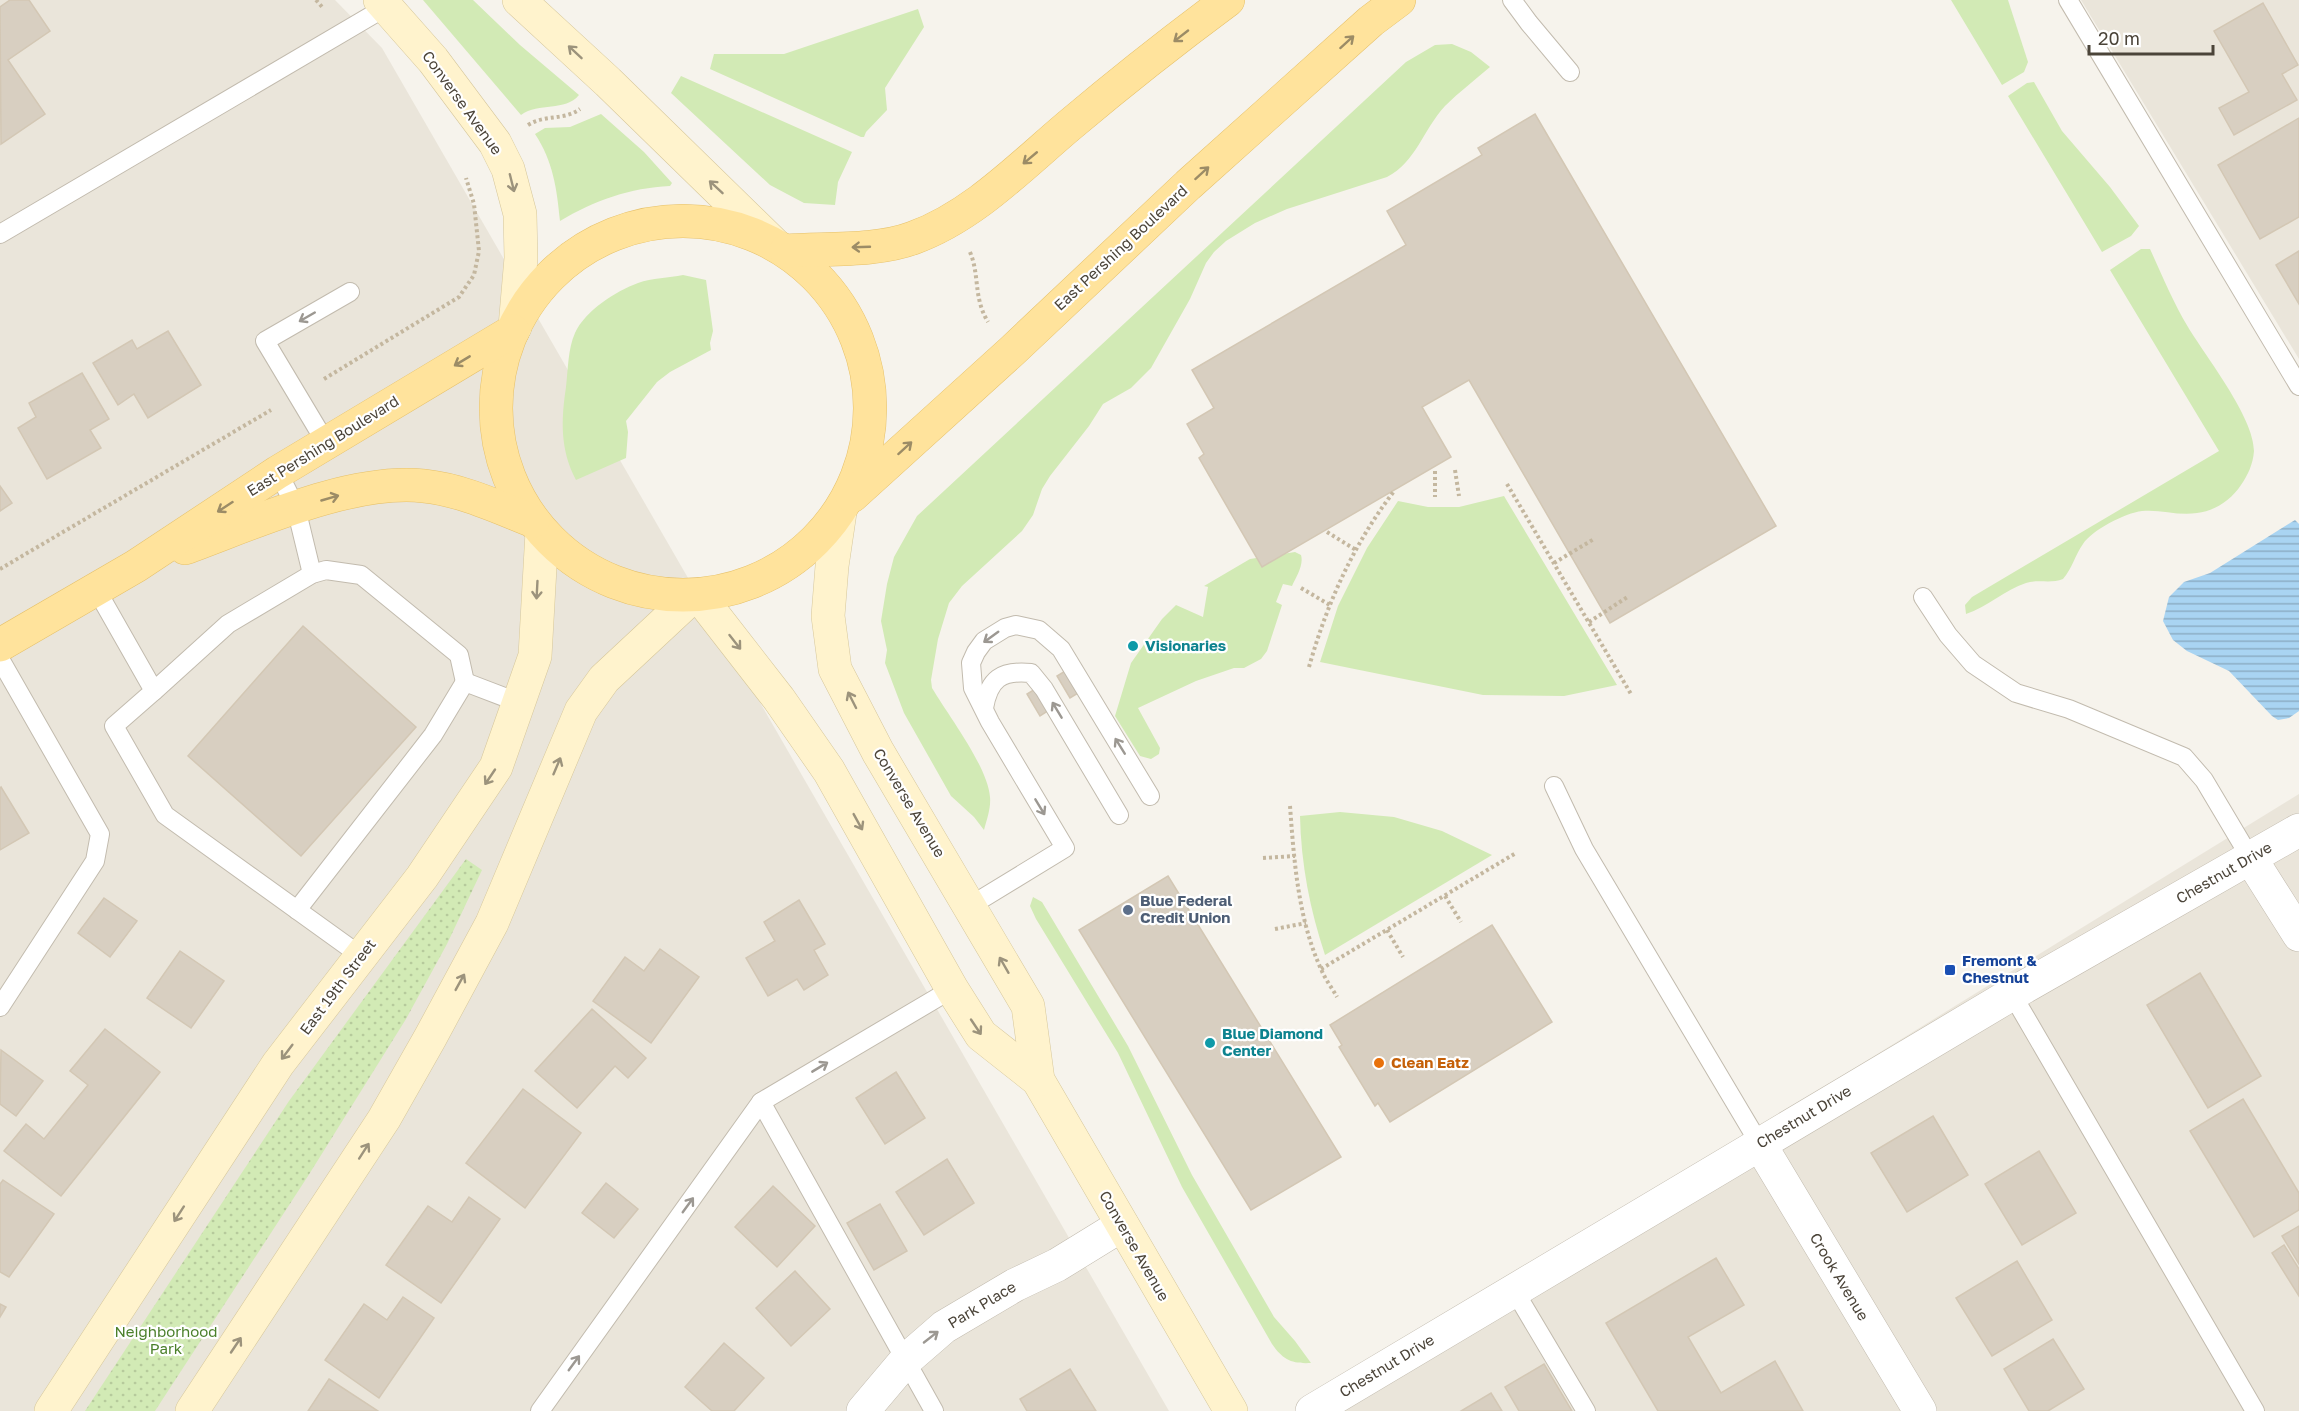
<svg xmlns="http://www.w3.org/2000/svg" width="2299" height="1411" viewBox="0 0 2299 1411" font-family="'Golos Text',sans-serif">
	<defs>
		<pattern id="garden-dots" width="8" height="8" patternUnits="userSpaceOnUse" patternTransform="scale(1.5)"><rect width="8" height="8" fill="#d2eab5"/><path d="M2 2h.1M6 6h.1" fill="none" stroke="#b6ca9c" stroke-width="1.8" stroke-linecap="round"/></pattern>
		<pattern id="water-rules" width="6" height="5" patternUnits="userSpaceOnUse" patternTransform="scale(1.5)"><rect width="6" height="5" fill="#a9d4f2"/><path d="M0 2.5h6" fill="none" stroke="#8caec5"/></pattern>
	</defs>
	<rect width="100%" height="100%" fill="#f6f3ec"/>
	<g fill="#eae5da">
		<polygon points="0,0 335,0 382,48 1169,1411 0,1411"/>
		<polygon points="2081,0 2299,0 2299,359"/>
		<polygon points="2299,794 2299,1411 1298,1411"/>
	</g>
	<g fill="#d2eab5">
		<path d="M 423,0 L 473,0 L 520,45 L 579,95 C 565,112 539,102 521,115 Z"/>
		<polygon points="1951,0 2008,0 2028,62 2024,72 2002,85"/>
		<polygon points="918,9 924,27 885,88 887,110 866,132 864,137 861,137 710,69 714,54 784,54"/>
		<path d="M 1452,44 L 1471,52 L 1490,67 C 1475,80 1459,92 1445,106 C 1423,130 1416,162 1387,177 L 1287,209 L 1255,223 L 1226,241 L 1214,252 L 1206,263 L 1190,299 L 1151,368 L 1131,388 L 1103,404 L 1089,426 L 1050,476 L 1042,489 L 1033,515 L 1022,531 L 962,586 L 949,603 L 938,639 L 931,680 L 932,688 C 948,715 988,767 990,797 C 991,808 987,819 984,830 L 974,817 L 951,796 L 904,713 L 885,663 L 887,650 L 881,621 L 887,584 L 894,557 L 917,516 L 1406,62 L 1435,45 Z"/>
		<polygon points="681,76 852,152 838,182 835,205 804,203 770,185 671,93"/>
		<polygon points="2034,82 2062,131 2110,187 2139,226 2131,236 2102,252 2008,96 2027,83"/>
		<path d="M 601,114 L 644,152 L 672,183 L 670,186 C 630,188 595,200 560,221 C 557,189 553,161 535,134 L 545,128 L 570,127 Z"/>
		<path d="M 2141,249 L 2150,249 C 2162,275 2173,302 2188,327 C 2206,357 2254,417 2254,451 C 2253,464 2248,475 2241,485 C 2231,500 2215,511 2197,513 C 2178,516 2160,509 2142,511 C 2125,513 2092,530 2083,544 C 2075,555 2072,569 2063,579 C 2051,584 2038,579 2026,583 C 2005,590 1987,607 1966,614 L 1965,605 L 1972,597 L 2219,451 L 2110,270 Z"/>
		<path d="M 683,275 L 706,280 L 713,331 L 710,343 L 711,350 L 670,372 L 657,382 L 626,421 L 628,432 L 626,458 L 576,480 C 560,450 561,420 566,387 C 568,370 568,348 575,333 C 585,311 616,291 638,283 C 652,278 669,278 683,275 Z"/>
		<polygon points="1504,496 1617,685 1564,696 1483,695 1320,662 1338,606 1367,548 1398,501 1428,507 1459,507"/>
		<path d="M 1295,552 L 1301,555 C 1304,565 1296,577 1292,586 L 1283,584 L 1276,602 L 1282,605 L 1267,651 L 1261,659 L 1244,668 L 1234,668 L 1196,681 L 1138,708 L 1160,748 L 1159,754 L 1151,759 L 1140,756 L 1115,716 L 1131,663 L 1162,619 L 1176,605 L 1203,617 L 1208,587 L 1204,586 L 1250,559 Z"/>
		<path d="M 1340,812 L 1394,817 L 1442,831 L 1492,855 L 1325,955 C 1310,910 1301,864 1300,816 Z"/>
		<path d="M 1033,897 L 1042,902 L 1128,1046 L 1192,1175 L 1274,1317 L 1295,1341 L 1311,1363 C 1292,1364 1283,1360 1272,1344 L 1182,1187 L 1118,1053 L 1036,919 L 1030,906 Z"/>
	</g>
	<polygon fill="url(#garden-dots)" points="466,859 482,870 447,944 406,1019 308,1176 155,1411 85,1411 289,1101"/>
	<polygon fill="url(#water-rules)" points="2295,520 2299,524 2299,711 2289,718 2278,720 2272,716 2229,671 2187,651 2173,640 2163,621 2169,597 2184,582 2210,573"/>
	<g fill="#d8cfc1" stroke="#d3c7b4" stroke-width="1.5">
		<polygon points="10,0 29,0 50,31 8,60 45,114 1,144 0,7"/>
		<polygon points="2263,3 2298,65 2282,74 2297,100 2234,135 2219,108 2249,92 2214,31"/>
		<polygon points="1535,114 1776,526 1610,623 1469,380 1422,407 1451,457 1262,567 1199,458 1204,454 1187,424 1214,408 1192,370 1406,245 1387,211 1482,155 1478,148"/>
		<polygon points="2299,118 2299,217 2260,239 2218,165"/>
		<polygon points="2299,251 2299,304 2276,265"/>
		<polygon points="168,331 201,385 148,418 134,394 118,405 93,363 132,340 137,349"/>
		<polygon points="82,373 109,419 90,430 101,448 47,479 18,428 36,417 29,403"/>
		<polygon points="0,486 12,503 0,511"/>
		<polygon points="303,626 416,727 301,856 188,756"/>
		<polygon points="1075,665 1088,687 1070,698 1057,676"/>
		<polygon points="1045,683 1057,705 1040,716 1027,694"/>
		<polygon points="1,787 29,833 0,850 0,788"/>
		<polygon points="1168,876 1341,1157 1251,1210 1079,930"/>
		<polygon points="104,898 137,921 110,957 78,933"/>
		<polygon points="799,900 825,944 814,950 828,975 804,990 797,979 768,996 746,958 775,941 764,922"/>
		<polygon points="1492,925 1552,1022 1390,1122 1378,1103 1375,1106 1339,1047 1342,1045 1330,1025"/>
		<polygon points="660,949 699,977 651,1043 593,1001 625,957 644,971"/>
		<polygon points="180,951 224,981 191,1028 147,998"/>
		<polygon points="2200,973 2261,1076 2208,1108 2147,1005"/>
		<polygon points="592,1009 646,1058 628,1078 615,1066 577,1108 535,1071"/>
		<polygon points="105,1029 160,1072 61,1196 4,1151 26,1124 44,1139 88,1085 70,1071"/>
		<polygon points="1,1050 43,1081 16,1116 0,1104"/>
		<polygon points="896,1072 925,1118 885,1144 856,1098"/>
		<polygon points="523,1089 581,1133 525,1208 466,1163"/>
		<polygon points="2243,1099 2299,1193 2299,1210 2254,1237 2190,1131"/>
		<polygon points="1933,1116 1968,1175 1907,1212 1871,1153"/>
		<polygon points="2039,1151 2076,1213 2022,1245 1985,1184"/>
		<polygon points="947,1159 974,1203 924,1235 896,1192"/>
		<polygon points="3,1180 54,1214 9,1277 0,1272 0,1184"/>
		<polygon points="606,1183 638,1209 614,1238 582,1213"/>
		<polygon points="773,1186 815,1226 777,1267 735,1227"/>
		<polygon points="469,1197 500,1219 441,1303 386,1265 428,1206 452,1222"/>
		<polygon points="880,1204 907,1251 874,1270 847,1223"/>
		<polygon points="2299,1226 2299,1264 2282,1236"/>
		<polygon points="2284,1245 2299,1269 2299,1296 2272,1253"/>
		<polygon points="1716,1258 1744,1305 1688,1337 1721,1393 1775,1361 1803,1411 1658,1411 1606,1323"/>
		<polygon points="2017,1261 2052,1320 1992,1356 1956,1298"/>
		<polygon points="795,1271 830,1309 791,1346 756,1308"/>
		<polygon points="403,1297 434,1318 379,1398 325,1360 364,1304 387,1320"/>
		<polygon points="0,1304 6,1307 0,1317"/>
		<polygon points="2053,1339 2084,1389 2048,1411 2029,1411 2004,1369"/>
		<polygon points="724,1343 764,1378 734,1411 712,1411 685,1387"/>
		<polygon points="1544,1364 1572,1411 1519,1411 1505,1387"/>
		<polygon points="1070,1369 1096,1411 1027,1411 1020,1399"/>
		<polygon points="329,1379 378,1411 308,1411"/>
		<polygon points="1491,1393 1502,1411 1461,1411"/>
	</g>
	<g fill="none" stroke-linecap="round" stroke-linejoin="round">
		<g stroke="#c2bbae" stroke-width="20">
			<g id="service">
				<polyline points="1512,0 1529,23 1570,72"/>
				<polyline points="2068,0 2299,386"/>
				<polyline points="0,234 386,7"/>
				<polyline points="326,443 265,341 350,292"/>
				<polyline points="278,472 296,508 312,574"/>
				<polyline points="96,589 154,691 114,726 165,815 361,956"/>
				<polyline points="1923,597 1948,635 1973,664 2016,693 2069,709 2184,757 2204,780 2251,859"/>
				<polyline points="0,659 100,834 95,861 0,1007"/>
				<polyline points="154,691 228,624 312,574 326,570 361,575 459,655 465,682"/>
				<path d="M 984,708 C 989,679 1001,670 1031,673 L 1044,689 L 1119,815"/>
				<polyline points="1554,786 1584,849 1759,1143"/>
				<polyline points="970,906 1065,848 990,722 973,688 971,663 976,652 984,641 1005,628 1016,625 1039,630 1061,649 1150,796"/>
				<polyline points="297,910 433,735 465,682 520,703"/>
				<polyline points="2012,994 2255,1411"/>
				<polyline points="761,1102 934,1411"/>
				<polyline points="1514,1290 1586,1411"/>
				<polyline points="540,1411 761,1102 952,989"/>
			</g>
		</g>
		<g stroke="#c2bbae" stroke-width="34">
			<g id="minor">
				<polyline points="2251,859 2299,935"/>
				<polyline points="1759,1143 1920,1411"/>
				<polyline points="863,1411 906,1360 944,1327 1015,1285 1057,1265 1122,1225"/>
			</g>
		</g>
		<g stroke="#c2bbae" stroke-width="34">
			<polyline id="tertiary" points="1312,1411 2012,994 2299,830"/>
		</g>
		<g stroke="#d6c79b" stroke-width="34">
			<g id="secondary">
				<polyline points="380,0 433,60 495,143 508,169 520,214 521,258 515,327"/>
				<polyline points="519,0 608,82 773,243"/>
				<polyline points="840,512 832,566 828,616 835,669 878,752 1028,1006 1038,1080 1231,1411"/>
				<polyline points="699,596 779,699 829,771 952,989 981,1035 1038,1080"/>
				<polyline points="51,1411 278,1064 422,877 496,767 535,656 542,532"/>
				<polyline points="192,1411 384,1119 430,1038 492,923 581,711 604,679 693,596"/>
			</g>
		</g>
		<g stroke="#e6c16a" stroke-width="34">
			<g id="primary">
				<circle cx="683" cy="408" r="187"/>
				<path d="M 786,251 C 825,248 876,252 913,238 C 974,216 1022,165 1071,124 C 1122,81 1174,40 1228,0"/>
				<polyline points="852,496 1012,351 1188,185 1371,21 1399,0"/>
				<path d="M 185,548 C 254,523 351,478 424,486 C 462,490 498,507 533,521"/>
				<polyline points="0,645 136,566 278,472 513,331"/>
			</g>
		</g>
		<g stroke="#c4b79f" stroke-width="4" stroke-dasharray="3 3" stroke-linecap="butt">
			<polyline points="316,0 323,8"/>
			<path d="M 528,125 C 546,114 563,121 580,109"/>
			<path d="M 970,252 C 980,276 973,297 988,322"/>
			<polyline points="324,379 459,297 474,275 479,251 474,204 466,178"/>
			<polyline points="1455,470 1459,496"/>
			<polyline points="1435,471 1435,497"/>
			<polyline points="1507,484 1631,694"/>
			<polyline points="1327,532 1356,550"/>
			<polyline points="1554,563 1594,539"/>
			<polyline points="0,569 271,410"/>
			<polyline points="1301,588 1330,605"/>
			<polyline points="1589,622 1629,596"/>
			<path d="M 1309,667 C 1327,603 1354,543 1395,490"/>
			<path d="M 1290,806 C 1294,860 1298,919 1321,969 C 1325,979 1332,988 1337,997"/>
			<polyline points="1263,858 1295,856"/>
			<polyline points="1445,896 1461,922"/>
			<polyline points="1275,929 1306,923"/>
			<polyline points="1387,930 1403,957"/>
			<polyline points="1321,969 1516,853"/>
		</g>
		<use href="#service" stroke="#fff" stroke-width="18"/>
		<use href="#minor" stroke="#fff" stroke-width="33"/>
		<use href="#tertiary" stroke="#fff" stroke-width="33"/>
		<use href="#secondary" stroke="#fff3cd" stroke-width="33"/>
		<use href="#primary" stroke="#ffe39c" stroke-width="33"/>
	</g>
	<defs><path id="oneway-shaft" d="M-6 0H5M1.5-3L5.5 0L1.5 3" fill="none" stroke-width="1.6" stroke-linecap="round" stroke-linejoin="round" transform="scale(1.5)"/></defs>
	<g stroke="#9c8c66">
		<use href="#oneway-shaft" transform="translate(1181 36) rotate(142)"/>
		<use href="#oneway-shaft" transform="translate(1347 42) rotate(-42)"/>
		<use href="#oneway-shaft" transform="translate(1030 158) rotate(140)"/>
		<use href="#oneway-shaft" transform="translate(1202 173) rotate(-42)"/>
		<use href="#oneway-shaft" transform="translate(861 247) rotate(178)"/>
		<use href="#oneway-shaft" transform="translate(462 361) rotate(149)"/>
		<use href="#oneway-shaft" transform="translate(905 448) rotate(-42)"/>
		<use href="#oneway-shaft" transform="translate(330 498) rotate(-16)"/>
		<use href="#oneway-shaft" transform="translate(225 507) rotate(147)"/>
	</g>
	<g stroke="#9c937c">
		<use href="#oneway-shaft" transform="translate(575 52) rotate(-137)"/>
		<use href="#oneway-shaft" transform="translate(512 183) rotate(76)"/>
		<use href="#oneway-shaft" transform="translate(716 187) rotate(-137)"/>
		<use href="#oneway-shaft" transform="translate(537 590) rotate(93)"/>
		<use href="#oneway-shaft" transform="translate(735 642) rotate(52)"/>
		<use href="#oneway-shaft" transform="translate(852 700) rotate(-117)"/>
		<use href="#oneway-shaft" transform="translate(557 766) rotate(-67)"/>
		<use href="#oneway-shaft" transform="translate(490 777) rotate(124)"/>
		<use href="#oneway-shaft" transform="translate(858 822) rotate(61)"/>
		<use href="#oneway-shaft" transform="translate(1004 965) rotate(-120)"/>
		<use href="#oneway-shaft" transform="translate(460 982) rotate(-61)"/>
		<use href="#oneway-shaft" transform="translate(976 1027) rotate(56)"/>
		<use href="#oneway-shaft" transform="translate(287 1052) rotate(127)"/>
		<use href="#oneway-shaft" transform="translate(364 1151) rotate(-57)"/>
		<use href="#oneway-shaft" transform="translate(179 1214) rotate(123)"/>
		<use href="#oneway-shaft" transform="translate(236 1345) rotate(-56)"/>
	</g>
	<g stroke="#9c9892">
		<use href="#oneway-shaft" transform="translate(307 317) rotate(150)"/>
		<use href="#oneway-shaft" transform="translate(991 637) rotate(144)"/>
		<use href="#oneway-shaft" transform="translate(1057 710) rotate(-121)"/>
		<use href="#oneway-shaft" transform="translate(1120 746) rotate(-122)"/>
		<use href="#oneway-shaft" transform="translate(1040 807) rotate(59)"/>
		<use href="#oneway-shaft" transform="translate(820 1067) rotate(-31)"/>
		<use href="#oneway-shaft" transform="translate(688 1205) rotate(-54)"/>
		<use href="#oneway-shaft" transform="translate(931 1337) rotate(-38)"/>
		<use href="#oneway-shaft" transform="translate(574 1363) rotate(-54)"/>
	</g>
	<g fill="#0f9aa8" stroke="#fff" stroke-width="2">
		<circle cx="1133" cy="646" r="6"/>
		<circle cx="1210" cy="1043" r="6"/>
	</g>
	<circle fill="#5c6f8a" stroke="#fff" stroke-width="2" cx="1128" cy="910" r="6"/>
	<rect fill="#1a4fb4" stroke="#fff" stroke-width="2" x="1944" y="964" width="12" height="12" rx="3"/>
	<circle fill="#e8710a" stroke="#fff" stroke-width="2" cx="1379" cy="1063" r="6"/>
	<g text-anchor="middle" stroke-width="4.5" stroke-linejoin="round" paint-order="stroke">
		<g font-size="15" fill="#4b4439" stroke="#fff">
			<text transform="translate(462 103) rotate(54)" y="5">Converse Avenue</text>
			<text transform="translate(1121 248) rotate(-43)" y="5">East Pershing Boulevard</text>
			<text transform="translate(323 446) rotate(-32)" y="5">East Pershing Boulevard</text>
			<text transform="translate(909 803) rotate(59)" y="5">Converse Avenue</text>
			<text transform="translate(2224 873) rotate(-30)" y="5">Chestnut Drive</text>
			<text transform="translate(338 987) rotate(-53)" y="5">East 19th Street</text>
			<text transform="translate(1804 1117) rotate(-31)" y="5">Chestnut Drive</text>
			<text transform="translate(1134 1246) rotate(60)" y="5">Converse Avenue</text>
			<text transform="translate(1839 1277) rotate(59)" y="5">Crook Avenue</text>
			<text transform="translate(982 1305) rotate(-31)" y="5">Park Place</text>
			<text transform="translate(1387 1366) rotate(-31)" y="5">Chestnut Drive</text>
		</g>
		<g font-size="15" font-weight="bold" fill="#0d838f" stroke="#fff" text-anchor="start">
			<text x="1145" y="651">Visionaries</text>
			<text x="1222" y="1039">Blue Diamond<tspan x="1222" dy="17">Center</tspan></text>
		</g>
		<g font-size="15" font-weight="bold" fill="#4e5e75" stroke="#fff" text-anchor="start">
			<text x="1140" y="906">Blue Federal<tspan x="1140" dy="17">Credit Union</tspan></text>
		</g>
		<g font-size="15" font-weight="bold" fill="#164399" stroke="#fff" text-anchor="start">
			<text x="1962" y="966">Fremont &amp;<tspan x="1962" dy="17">Chestnut</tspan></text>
		</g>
		<g font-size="15" font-weight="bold" fill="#c56008" stroke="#fff" text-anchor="start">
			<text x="1391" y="1068">Clean Eatz</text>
		</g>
		<g font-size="15" fill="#4a7f2a" stroke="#fff">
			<text x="166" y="1337">Neighborhood<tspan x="166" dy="17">Park</tspan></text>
		</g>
	</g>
	<path d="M2089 45v9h124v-9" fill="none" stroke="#4b4439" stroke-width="3"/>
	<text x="2098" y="45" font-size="18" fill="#4b4439" stroke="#ffffff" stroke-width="4.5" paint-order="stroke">20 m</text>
</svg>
